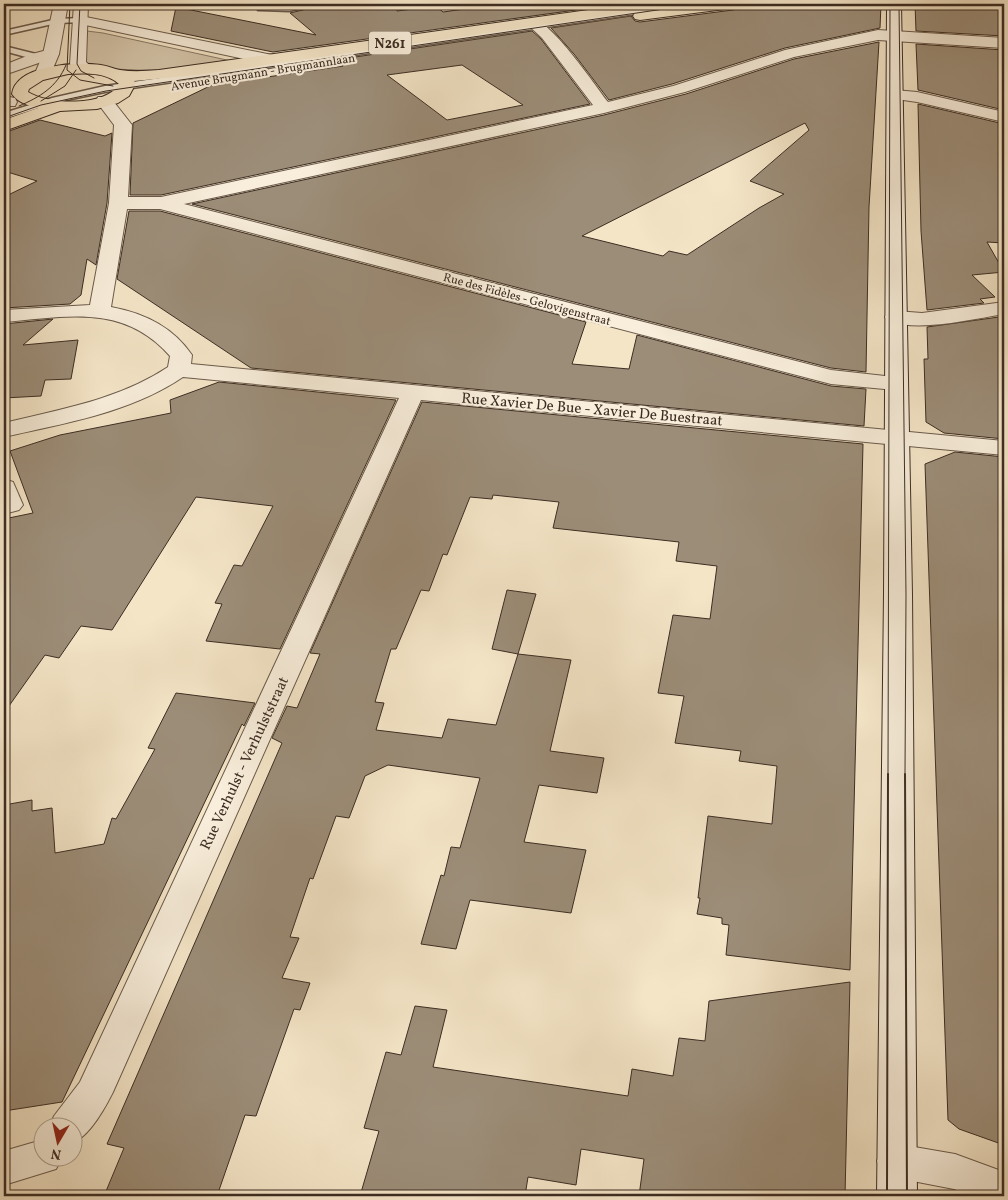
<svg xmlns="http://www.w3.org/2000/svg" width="1008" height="1200" viewBox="0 0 1008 1200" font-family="Vollkorn,serif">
	<rect width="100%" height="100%" fill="#f4e5c7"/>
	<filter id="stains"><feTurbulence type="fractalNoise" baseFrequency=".004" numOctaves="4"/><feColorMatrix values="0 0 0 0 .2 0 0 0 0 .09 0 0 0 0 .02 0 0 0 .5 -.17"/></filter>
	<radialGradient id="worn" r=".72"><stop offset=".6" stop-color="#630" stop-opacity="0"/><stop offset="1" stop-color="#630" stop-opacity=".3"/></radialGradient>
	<path fill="#d5c6ab" stroke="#887a67" d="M 87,31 L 103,33 L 236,62 C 184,69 144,74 91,66 L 85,62 Z"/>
	<g fill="#9c8d78" stroke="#3c2d23" fill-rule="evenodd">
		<polygon points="307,4 397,4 397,11 436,6 443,12 500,4 619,4 273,52 171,31 176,7 316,35 290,13 311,8"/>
		<polygon points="742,4 881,4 880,28 785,48 672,84 609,100 574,54 551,28 631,16 635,21 640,22 733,10 740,8"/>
		<polygon points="915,4 994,4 1004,6 1004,36 916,31"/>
		<path d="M 532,31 L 541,39 L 590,104 L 161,195 L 130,195 L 133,123 L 212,85 L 343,66 L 321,62 ZM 462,65 L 523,105 L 447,120 L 387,75 Z"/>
		<path d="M 879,42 L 869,207 L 866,372 L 831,368 L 192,204 L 604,115 L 686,94 L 794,59 ZM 805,123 L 809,130 L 750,181 L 784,194 L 759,208 L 687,255 L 669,251 L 663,256 L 582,236 Z"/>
		<polygon points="916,44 1004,50 1004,110 918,90"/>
		<polygon points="918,104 1004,124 1004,243 987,242 1004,272 972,275 995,297 980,299 984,303 927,310 921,231"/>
		<polygon points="40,120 105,136 112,133 107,203 96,265 87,259 81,295 70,304 4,308 4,197 37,181 4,171 4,133"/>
		<polygon points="129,211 160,211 586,322 572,364 629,369 637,335 831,386 866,389 864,426 251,368 117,279"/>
		<polygon points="999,317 1004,322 1004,439 944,433 926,422 924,359 928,359 927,327"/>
		<polygon points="53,319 23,345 78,340 71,379 45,380 41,396 4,398 4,324"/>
		<polygon points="219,382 396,400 280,649 206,641 222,604 215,603 234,565 242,566 273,506 196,497 112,630 81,626 59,658 45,655 4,713 4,519 33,513 10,451 60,435 171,413 170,400"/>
		<polygon points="422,402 863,444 850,970 726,955 729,925 722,924 722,918 697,914 700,898 698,898 708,816 772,824 777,766 739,761 741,751 675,743 684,696 658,693 673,615 710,619 717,566 676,561 679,542 553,528 559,502 493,495 492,499 470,497 447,555 443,554 429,591 421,590 396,649 391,649 375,702 384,703 376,730 442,738 448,719 496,725 518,654 571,660 550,751 604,758 597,793 539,785 524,842 586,850 571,913 470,900 456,949 421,944 441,875 444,876 451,847 460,848 480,778 388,765 365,776 349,818 336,816 313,879 310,878 290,937 299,938 282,978 310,983 300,1010 294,1009 256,1116 245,1115 217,1196 104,1196 124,1148 107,1144 282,743 272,738 287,706 297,708 320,654 310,653"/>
		<polygon points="955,452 1004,457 1004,1145 959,1129 948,1120 925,464"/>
		<polygon points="507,590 536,594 518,654 492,649"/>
		<polygon points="176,693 255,703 244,726 242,724 62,1102 4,1111 4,805 32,800 32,811 52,808 55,853 104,844 112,818 116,819 155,749 148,748"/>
		<polygon points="850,982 845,1196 639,1196 644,1159 581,1149 576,1185 528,1177 525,1196 360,1196 379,1131 364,1128 386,1052 401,1055 415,1006 447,1010 433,1067 628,1096 632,1069 673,1076 679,1038 705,1041 709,1001"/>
	</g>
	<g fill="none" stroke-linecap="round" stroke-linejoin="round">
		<g stroke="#6a5b4c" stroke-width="3">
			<g id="service">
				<polygon points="256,4 289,7 305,5 309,7 289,11 261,10 258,10"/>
				<polygon points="674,4 693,4 689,6 105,92 57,102 4,119 4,113 52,98 105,86"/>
				<polygon points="81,18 84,18 84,22 57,23 4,35 4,31 57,19"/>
				<polygon points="4,46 40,55 41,57 37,60 4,51"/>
			</g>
		</g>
		<g stroke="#6a5b4c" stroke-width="2">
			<g id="minor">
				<polygon points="81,16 272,55 278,57 280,60 278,63 272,65 76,23 74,20 76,17"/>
				<path d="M 533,19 C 553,23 594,84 608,102 L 673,86 L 785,50 L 878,30 L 1004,38 L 1004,48 L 878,40 L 794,57 L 685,92 L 604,113 L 184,204 L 831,370 L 903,378 L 906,383 L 903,388 L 895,390 L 831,384 L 160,209 L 127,209 L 111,307 C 144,313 173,327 192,355 L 191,364 L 1004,441 L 1004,455 L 421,400 L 113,1092 C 105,1108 89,1137 72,1143 L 72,1128 L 49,1128 L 54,1116 L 80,1082 L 399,398 L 183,377 C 130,413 65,423 4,437 L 4,423 C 61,409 118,400 168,367 L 170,356 C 123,303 67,317 4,322 L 4,310 L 90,305 L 109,203 L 114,125 L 96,101 L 98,97 L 110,97 L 132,125 L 128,197 L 161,197 L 593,105 L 542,38 L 526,23 L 528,20 Z"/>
				<polygon points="51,49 56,51 59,54 56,57 4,75 4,65 32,54"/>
				<polygon points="895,90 917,92 1004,112 1004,122 917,102 889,98 887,95 889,92"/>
				<polygon points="4,96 15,98 17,102 15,106 4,106"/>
				<path d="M 1004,302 L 1004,314 C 967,320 925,331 888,322 L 885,317 L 888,312 L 896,311 L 922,313 Z"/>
				<polygon points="4,479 13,482 23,505 19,510 4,514"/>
				<polygon points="42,1140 42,1158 62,1158 56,1169 4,1185 4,1151"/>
				<polygon points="897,1144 955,1154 1004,1172 1004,1196 972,1196 954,1189 897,1178 883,1173 877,1161 883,1149"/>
			</g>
		</g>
		<g stroke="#6a5b4c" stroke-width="2">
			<g id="tertiary">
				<polygon points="54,4 68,4 59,54 52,71 53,74 51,77 39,77 36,71 43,54"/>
				<path d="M 74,4 L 88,4 L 86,62 L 94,69 L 92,72 C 83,74 75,71 70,64 Z"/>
			</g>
		</g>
		<g stroke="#3c2d23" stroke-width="2">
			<polygon id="secondary" points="887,4 901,4 912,594 917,1196 877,1196 884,594"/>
		</g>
		<g stroke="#3c2d23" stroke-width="2">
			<g id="primary">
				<path d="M 631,4 L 667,4 L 665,7 L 660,8 L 197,75 L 134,81 L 136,83 L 129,96 L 118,103 L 97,109 L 60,111 L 4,131 L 4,120 L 38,108 C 28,105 18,103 12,94 C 16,64 77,62 101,65 C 108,66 114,69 120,70 C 133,72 146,71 159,70 ZM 68,74 C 85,73 106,72 119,84 C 107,107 48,105 28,92 L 29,89 L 43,80 Z"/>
				<polygon points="701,4 740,4 738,7 733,8 640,20 635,19 633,16 635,13 640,12"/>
			</g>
		</g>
		<use href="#service" fill="#f8eedb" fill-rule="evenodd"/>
		<use href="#minor" fill="#f8eedb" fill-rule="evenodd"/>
		<use href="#tertiary" fill="#f8eedb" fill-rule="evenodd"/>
		<use href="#secondary" fill="#f8eedb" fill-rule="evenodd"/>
		<use href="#primary" fill="#f4e5c7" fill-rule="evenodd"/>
		<g stroke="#3c2d23" stroke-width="1">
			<polyline points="70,4 67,70 80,80 113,86"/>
			<polyline points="80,4 77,64 81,71 94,78"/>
			<polyline points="899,4 906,595 905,775"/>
			<polyline points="41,101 65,86 76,70"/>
			<path d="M 19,106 C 40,97 57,87 66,65"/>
			<polyline points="4,118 41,105 106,91 698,4"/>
			<polyline points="888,775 890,4"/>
		</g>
		<g stroke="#3c2d23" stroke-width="2">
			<polyline points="905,774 907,1196"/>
			<polyline points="887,1196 888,774"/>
		</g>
	</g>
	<g text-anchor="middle" stroke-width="4.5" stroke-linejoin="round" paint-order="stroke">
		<g font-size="12" fill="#3c2d23" stroke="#f8eedb">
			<text transform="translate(263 72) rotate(-9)" y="4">Avenue Brugmann - Brugmannlaan</text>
			<text transform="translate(527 299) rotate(15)" y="4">Rue des Fidèles - Gelovigenstraat</text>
		</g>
		<rect fill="#f8eedb" stroke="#74675a" stroke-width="1" x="369" y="31.5" width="42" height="23" rx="4"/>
		<g font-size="14" font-weight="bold" fill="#3c2d23">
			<text x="390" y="48">N261</text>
		</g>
		<g font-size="15" fill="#3c2d23" stroke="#f8eedb">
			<text transform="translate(592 409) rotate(5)" y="5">Rue Xavier De Bue - Xavier De Buestraat</text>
			<text transform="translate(244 763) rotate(-65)" y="5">Rue Verhulst - Verhulststraat</text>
		</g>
	</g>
	<rect width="1008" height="1200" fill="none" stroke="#f4e5c7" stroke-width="20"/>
	<rect x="5" y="5" width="998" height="1190" fill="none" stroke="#3c2d23" stroke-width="2.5"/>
	<rect x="10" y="10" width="988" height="1180" fill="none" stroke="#3c2d23"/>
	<g transform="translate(58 1142) rotate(189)"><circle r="24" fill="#f8eedb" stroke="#ada191"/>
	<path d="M0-4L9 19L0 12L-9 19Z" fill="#8f2418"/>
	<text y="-8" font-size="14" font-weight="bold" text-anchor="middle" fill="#3c2d23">N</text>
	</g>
	<rect width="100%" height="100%" filter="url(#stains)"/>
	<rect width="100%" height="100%" fill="url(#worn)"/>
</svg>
